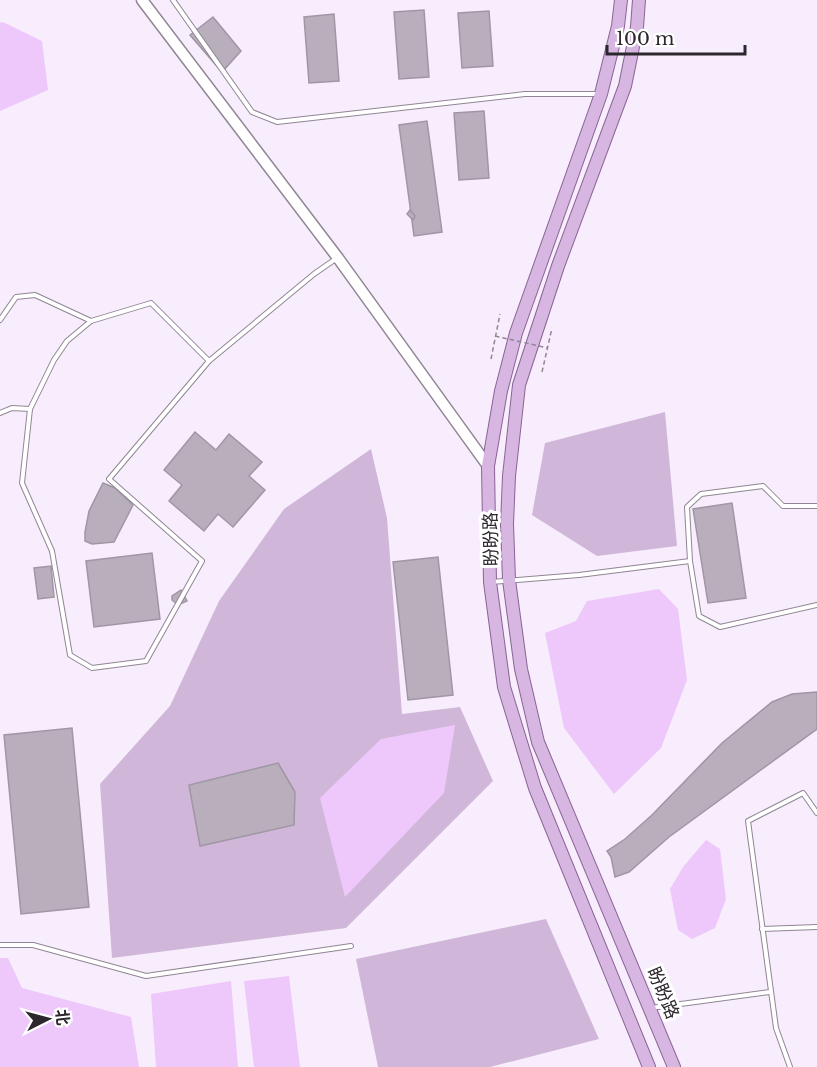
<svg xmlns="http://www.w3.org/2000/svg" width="817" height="1067" viewBox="0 0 817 1067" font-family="'Libre Baskerville','Noto Sans SC',serif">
	<rect width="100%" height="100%" fill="#f8edfc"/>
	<g fill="#d0b7d9">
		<polygon points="665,412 677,546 597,556 532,515 545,443"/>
		<polygon points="371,449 387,518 402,714 460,707 493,781 346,928 112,958 100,784 170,706 219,601 284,509"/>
		<polygon points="546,919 599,1039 490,1067 378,1067 356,959"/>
	</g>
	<g fill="#eec7fb">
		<polygon points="0,22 5,23 42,41 48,90 0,111"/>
		<polygon points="659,589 678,609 687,680 661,748 614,794 564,728 545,633 576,621 587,601"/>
		<polygon points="455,725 444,793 345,897 320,798 381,739"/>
		<polygon points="706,840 720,849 726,899 715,928 692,939 678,930 670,889 683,867"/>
		<polygon points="0,958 8,958 22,988 131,1017 139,1067 0,1067"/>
		<polygon points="289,976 300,1067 254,1067 244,981"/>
		<polygon points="231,981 238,1067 156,1067 151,994"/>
	</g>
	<g fill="#b8aebc" stroke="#a096a4" stroke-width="1.5">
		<polygon points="424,10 429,77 399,79 394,12"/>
		<polygon points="489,11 493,66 462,68 458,13"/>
		<polygon points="334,14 339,81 309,83 304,17"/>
		<polygon points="213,17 241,51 222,72 190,35"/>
		<polygon points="484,111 489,178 459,180 454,113"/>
		<polygon points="427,121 442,232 414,236 399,125"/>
		<polygon points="410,210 415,216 413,220 407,214"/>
		<polygon points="195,432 216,450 229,434 262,462 249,476 265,490 233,527 218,514 204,531 169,501 182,485 164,470"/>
		<polygon points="103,483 115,488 133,505 114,542 92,544 85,541 85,532 89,511"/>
		<polygon points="732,503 746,598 708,603 693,509"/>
		<polygon points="152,553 160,619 94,627 86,561"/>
		<polygon points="438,557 453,695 408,700 393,562"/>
		<polygon points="51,566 54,597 38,599 34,568"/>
		<polygon points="181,590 187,601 178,605 172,600 172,596"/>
		<polygon points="817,692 817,729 669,837 629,872 615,877 611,857 607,851 625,839 652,815 722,743 772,702 792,694"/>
		<polygon points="72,728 89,907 21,914 4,735"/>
		<polygon points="278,763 295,792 294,825 200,846 189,785"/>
	</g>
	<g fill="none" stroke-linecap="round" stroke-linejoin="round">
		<g stroke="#908693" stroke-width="6">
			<g id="lane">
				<polyline points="173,0 252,112 277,122 525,94 597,94"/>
				<polyline points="0,320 16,297 35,295 91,321"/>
				<polyline points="209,361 109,479 202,561 146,661 92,668 70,655 52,551 22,483 30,409 54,360 67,341 91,321 151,303 209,361 314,274 337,258"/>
				<polyline points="0,413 12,408 30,409"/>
				<polyline points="817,506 783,506 763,486 701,494 687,507 690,561 699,616 720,627 817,605"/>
				<polyline points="491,582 579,575 690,561"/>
				<polyline points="762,929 817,927"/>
				<polyline points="0,945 33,945 146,976 351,946"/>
				<polyline points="651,1008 770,992"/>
				<polyline points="790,1067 776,1028 748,821 803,793 817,813"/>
			</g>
		</g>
		<g stroke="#908693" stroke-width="13">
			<polyline id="secondary" points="142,0 338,258 488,466"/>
		</g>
		<g stroke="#8a6496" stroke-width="14">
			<g id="primary">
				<polyline points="621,0 618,26 601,94 516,333 501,391 488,466 490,582 504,687 535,788 649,1067"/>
				<polyline points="639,0 637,27 625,86 558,266 519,385 509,476 507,524 509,580 521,669 538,742 674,1067"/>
			</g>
		</g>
		<g stroke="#8f8791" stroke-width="1.5" stroke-dasharray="4.5 3" stroke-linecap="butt">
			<polyline points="491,359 500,314"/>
			<polyline points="542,372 552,328"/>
		</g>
		<use href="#lane" stroke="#fff" stroke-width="4"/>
		<use href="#secondary" stroke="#fff" stroke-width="10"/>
		<use href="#primary" stroke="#d7b6e2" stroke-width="12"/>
		<polyline stroke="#8f8791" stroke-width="1.5" stroke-dasharray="4.5 3" stroke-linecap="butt" points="495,336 548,348"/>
	</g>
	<g text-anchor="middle" stroke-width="6" stroke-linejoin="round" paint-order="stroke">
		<g font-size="18" fill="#2c272d" stroke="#fff">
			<text transform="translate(491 539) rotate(-91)" y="6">盼盼路</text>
			<text transform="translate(663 993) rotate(67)" y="6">盼盼路</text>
		</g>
	</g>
	<g transform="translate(48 1019) rotate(84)" stroke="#ffffff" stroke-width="4.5" paint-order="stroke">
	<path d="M0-4.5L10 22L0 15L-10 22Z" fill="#2c272d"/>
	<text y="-9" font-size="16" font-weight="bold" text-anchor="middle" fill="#2c272d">北</text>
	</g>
	<path d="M607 45v9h138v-9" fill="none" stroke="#2c272d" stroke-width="3"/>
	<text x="616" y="45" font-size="18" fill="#2c272d" stroke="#ffffff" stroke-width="4.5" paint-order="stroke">100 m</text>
</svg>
